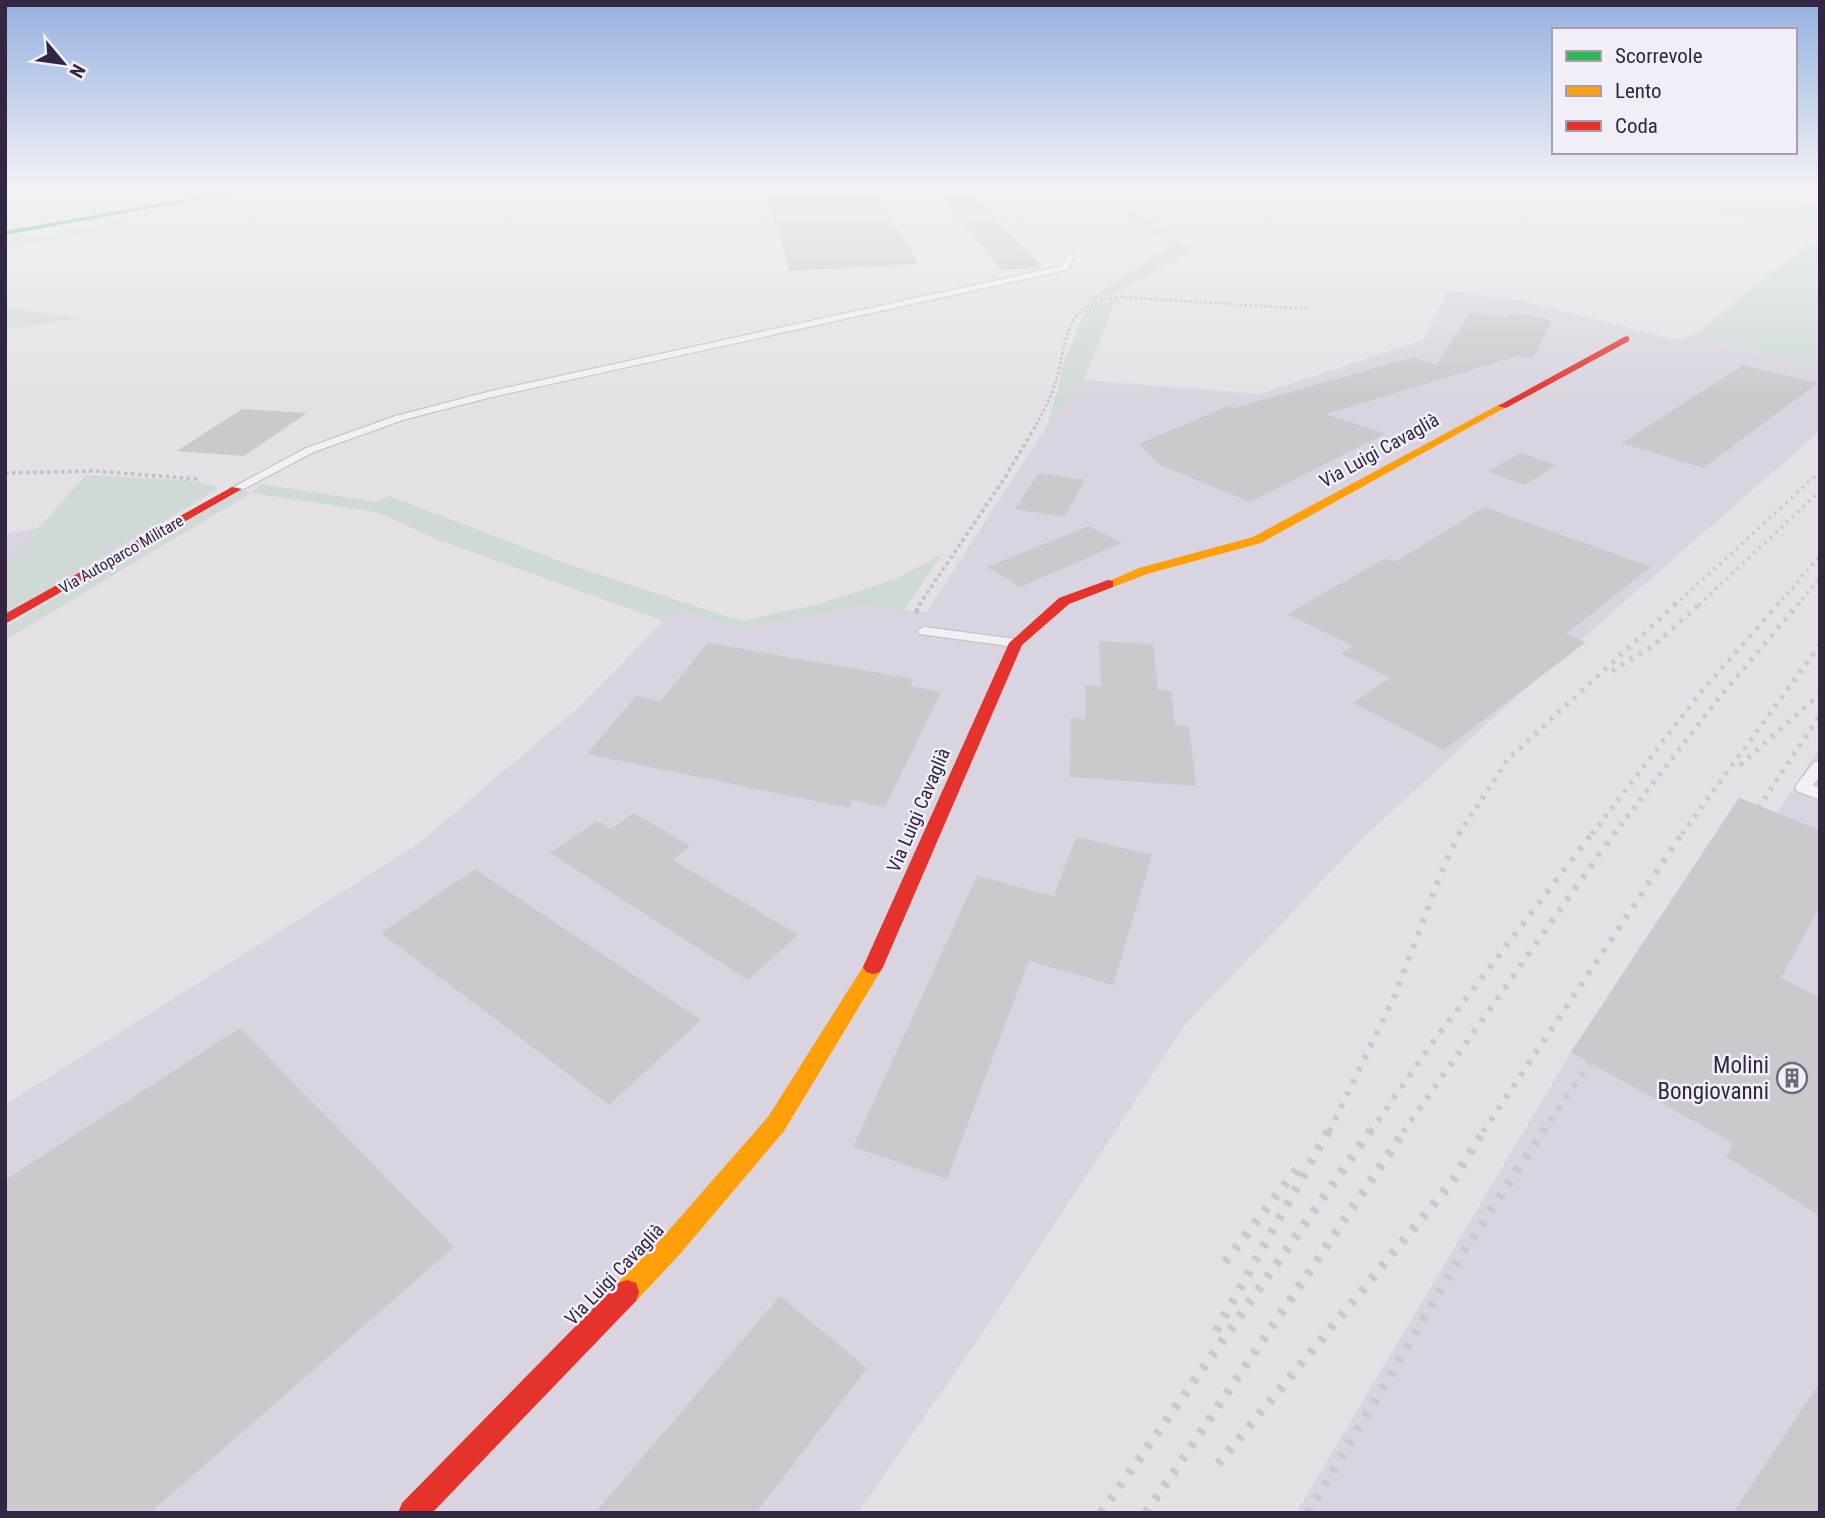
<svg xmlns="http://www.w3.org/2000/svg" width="1825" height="1518" viewBox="0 0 1825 1518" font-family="'Roboto Condensed',sans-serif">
	<rect width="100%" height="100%" fill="#e3e1e6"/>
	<g fill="#d9d4df">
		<polygon points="1448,290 1519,300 1677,340 1693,336 1820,368 1820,431 1528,686 1363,838 1185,1025 992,1319 858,1513 5,1513 5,1105 418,844 578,708 663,621 679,610 743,628 871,605 926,613 1047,426 1084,380 1260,394 1423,340"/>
		<polygon points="39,528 5,565 5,534"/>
		<polygon points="1820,747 1820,1513 1296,1513 1571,1052 1739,798 1777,813"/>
	</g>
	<g fill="#cfdad7">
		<polygon points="1089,188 1101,188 1192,251 1118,292 1086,302 1172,246"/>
		<polygon points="1637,188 1668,188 1820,205 1820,224 1632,203"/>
		<polygon points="126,220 70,238 5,248 5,240"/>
		<polygon points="1808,244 1820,245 1820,368 1693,336"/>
		<polygon points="1116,300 1084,380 1047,426 1060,381 1062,368 1086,309 1098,303"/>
		<polygon points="5,308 82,318 5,329"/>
		<polygon points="86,475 187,480 216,486 217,490 5,615 5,565"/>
		<polygon points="261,484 376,502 389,496 573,566 741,621 819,604 898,578 942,554 904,611 871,605 743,628 679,610 663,621 439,540 376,512 251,493 5,640 5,627 242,490 251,493"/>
	</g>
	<g fill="#cbc8ce">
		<polygon points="764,188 872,188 919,264 790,271"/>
		<polygon points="934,188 968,188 1041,267 1001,270"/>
		<polygon points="1471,312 1507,318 1510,313 1552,320 1533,359 1517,356 1326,414 1385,434 1250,502 1160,465 1139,444 1228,406 1234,408 1414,357 1436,365"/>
		<polygon points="1743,365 1818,383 1703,468 1622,443"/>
		<polygon points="243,409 307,413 244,456 176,451"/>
		<polygon points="1520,453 1556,465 1525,485 1488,472"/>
		<polygon points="1039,473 1085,480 1064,517 1015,509"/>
		<polygon points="1484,507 1651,567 1566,634 1586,642 1444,750 1353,703 1390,678 1341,654 1353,646 1287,614 1386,558 1395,562"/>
		<polygon points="1089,526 1122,543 1020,587 987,567"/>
		<polygon points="1099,641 1153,644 1158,690 1171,691 1175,725 1189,726 1196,786 1070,777 1071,718 1085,719 1085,685 1101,686"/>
		<polygon points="708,643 913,679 910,686 941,692 885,807 853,800 849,808 587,754 636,696 661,701"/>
		<polygon points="1739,798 1820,830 1820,906 1781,978 1820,998 1820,1216 1727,1157 1733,1143 1571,1052"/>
		<polygon points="634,813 690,846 673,860 798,935 748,980 550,853 597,821 611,829"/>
		<polygon points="1076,837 1152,855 1113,985 1029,961 947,1179 853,1147 977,876 1054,896"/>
		<polygon points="475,869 701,1020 609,1105 381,933"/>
		<polygon points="240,1028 454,1247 150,1513 5,1513 5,1180"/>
		<polygon points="780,1296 867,1368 756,1513 595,1513"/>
		<polygon points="1820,1382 1820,1513 1733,1513"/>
	</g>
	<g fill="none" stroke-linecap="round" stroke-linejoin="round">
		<g stroke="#c0bec4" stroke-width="2">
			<g id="lane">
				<polygon points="1068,254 1075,256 1067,270 492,397 403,420 314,452 240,491 230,489 306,448 395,416 491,391 1061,266"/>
				<polygon points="924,627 1016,639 1023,643 1016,647 919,634 917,631"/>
				<polygon points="1820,761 1820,777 1813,785 1820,788 1820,800 1797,791 1795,787 1814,762"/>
			</g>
		</g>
		<polyline stroke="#c2bfc6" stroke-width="2" stroke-dasharray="2.5 2.5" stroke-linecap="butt" points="281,193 307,188"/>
		<path stroke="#c2bfc6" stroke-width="2.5" stroke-dasharray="2.5 2.5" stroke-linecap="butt" d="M 1034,429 C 1041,416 1048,403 1053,390 C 1068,347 1060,302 1118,297 L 1309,309"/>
		<g stroke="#c2bfc6" stroke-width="3.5" stroke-dasharray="3.5 3.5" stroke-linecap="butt">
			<polyline points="5,473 94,471 198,479"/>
			<polyline points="919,605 1004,479 1035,427"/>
		</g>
		<polyline stroke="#c2bfc6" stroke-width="4.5" stroke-dasharray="5 5" stroke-linecap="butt" points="916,613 920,603"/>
		<use href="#lane" fill="#f1f0f3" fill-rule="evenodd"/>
		<polygon fill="#30b455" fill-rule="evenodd" points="247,188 261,188 5,235 5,231"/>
		<g fill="#ff9f0a" fill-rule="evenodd">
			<polygon points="1500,404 1508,406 1261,543 1147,574 1113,587 1103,587 1102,584 1139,568 1253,537"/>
			<polygon points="873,960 880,962 883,967 784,1131 680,1254 636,1301 627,1304 618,1301 615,1292 618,1283 662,1238 768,1117 866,962"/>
		</g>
		<g fill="#e5322d" fill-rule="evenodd">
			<polygon points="1626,336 1629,337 1629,341 1506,408 1498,406"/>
			<polygon points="232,487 242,489 5,624 5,614"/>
			<polygon points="1108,580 1113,581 1113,587 1069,604 1022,645 883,967 880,972 873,974 866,972 863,967 1009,643 1059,598"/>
			<polygon points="627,1280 636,1283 639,1292 636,1301 432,1513 398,1513 402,1503 618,1283"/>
		</g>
		<g stroke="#cbc9ce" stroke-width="3.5" stroke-dasharray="2.5 5" stroke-linecap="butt">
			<polyline points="1675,605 1820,472"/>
			<polyline points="1699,605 1820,491"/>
			<polyline points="1777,605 1820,556"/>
			<polyline points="1797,605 1820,578"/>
		</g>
		<g stroke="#cbc9ce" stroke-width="5" stroke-dasharray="3.5 7" stroke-linecap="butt">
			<polyline points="1612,671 1654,645 1701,603"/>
			<polyline points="1740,765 1820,694"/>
			<polyline points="1459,834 1508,759 1677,603"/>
			<polyline points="1592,834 1700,693 1779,603"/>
			<polyline points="1614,834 1718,699 1799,603"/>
			<polyline points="1682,834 1820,645"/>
			<polyline points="1741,834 1820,715"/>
		</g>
		<g stroke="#cbc9ce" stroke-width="6" stroke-dasharray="4.5 9" stroke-linecap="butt">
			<polyline points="1329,1132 1396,993 1441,873 1460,832"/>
			<polyline points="1370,1132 1433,1042 1593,832"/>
			<polyline points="1403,1132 1615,832"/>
			<polyline points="1483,1132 1683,832"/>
			<polyline points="1543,1132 1742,832"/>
		</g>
		<g stroke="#cbc9ce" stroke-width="9" stroke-dasharray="5 11" stroke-linecap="butt">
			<polyline points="1225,1262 1301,1164"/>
			<polyline points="1216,1331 1329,1130"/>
			<polyline points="1218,1464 1452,1182 1484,1130"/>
			<polyline points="1101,1513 1371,1130"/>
			<polyline points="1146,1513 1405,1130"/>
			<polyline points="1308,1513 1464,1251 1544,1130"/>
		</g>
	</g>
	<linearGradient id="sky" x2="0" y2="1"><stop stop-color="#95b1e0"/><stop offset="0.47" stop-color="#f2f2f4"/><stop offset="1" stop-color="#f2f2f4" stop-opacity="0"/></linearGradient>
	<rect width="1825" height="401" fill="url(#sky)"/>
	<defs>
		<g id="building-ring" transform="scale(1.575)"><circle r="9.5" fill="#f1eef7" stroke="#70677b" stroke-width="1.5"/><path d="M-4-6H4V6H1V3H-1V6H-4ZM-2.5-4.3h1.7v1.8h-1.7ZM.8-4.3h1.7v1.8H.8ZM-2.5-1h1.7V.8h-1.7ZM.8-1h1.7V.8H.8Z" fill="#70677b"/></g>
	</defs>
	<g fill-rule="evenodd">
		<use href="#building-ring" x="1792" y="1078"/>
	</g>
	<g text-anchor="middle" stroke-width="5" stroke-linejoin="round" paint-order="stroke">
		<g font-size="16" fill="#322642" stroke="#f1eef7">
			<text transform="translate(121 554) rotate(-30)" y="6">Via Autoparco Militare</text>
		</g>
		<g font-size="19" fill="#322642" stroke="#f1eef7">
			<text transform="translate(1379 450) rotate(-29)" y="7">Via Luigi Cavaglià</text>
			<text transform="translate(918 810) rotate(-67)" y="7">Via Luigi Cavaglià</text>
			<text transform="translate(614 1274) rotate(-46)" y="7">Via Luigi Cavaglià</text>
		</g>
		<g font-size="23" fill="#322642" stroke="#f1eef7" text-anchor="end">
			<text x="1769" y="1073">Molini<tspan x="1769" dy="26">Bongiovanni</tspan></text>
		</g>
	</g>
	<rect width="1825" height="1518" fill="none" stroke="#322642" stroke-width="14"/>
	<rect x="1552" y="28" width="245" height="126" fill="#f1eef7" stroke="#a59eaf" stroke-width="2"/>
	<rect x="1566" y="51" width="35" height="10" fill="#30b455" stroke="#a59eaf" stroke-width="2"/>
	<text x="1615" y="63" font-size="21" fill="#322642">Scorrevole</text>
	<rect x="1566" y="86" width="35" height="10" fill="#ff9f0a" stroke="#a59eaf" stroke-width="2"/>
	<text x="1615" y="98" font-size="21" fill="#322642">Lento</text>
	<rect x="1566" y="121" width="35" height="10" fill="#e5322d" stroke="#a59eaf" stroke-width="2"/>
	<text x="1615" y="133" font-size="21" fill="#322642">Coda</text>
	<g transform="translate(63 63) rotate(119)" stroke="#f1eef7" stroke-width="5" paint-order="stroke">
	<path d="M0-5L12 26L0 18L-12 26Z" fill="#322642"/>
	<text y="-10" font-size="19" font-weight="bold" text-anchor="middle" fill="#322642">N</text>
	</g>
</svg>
